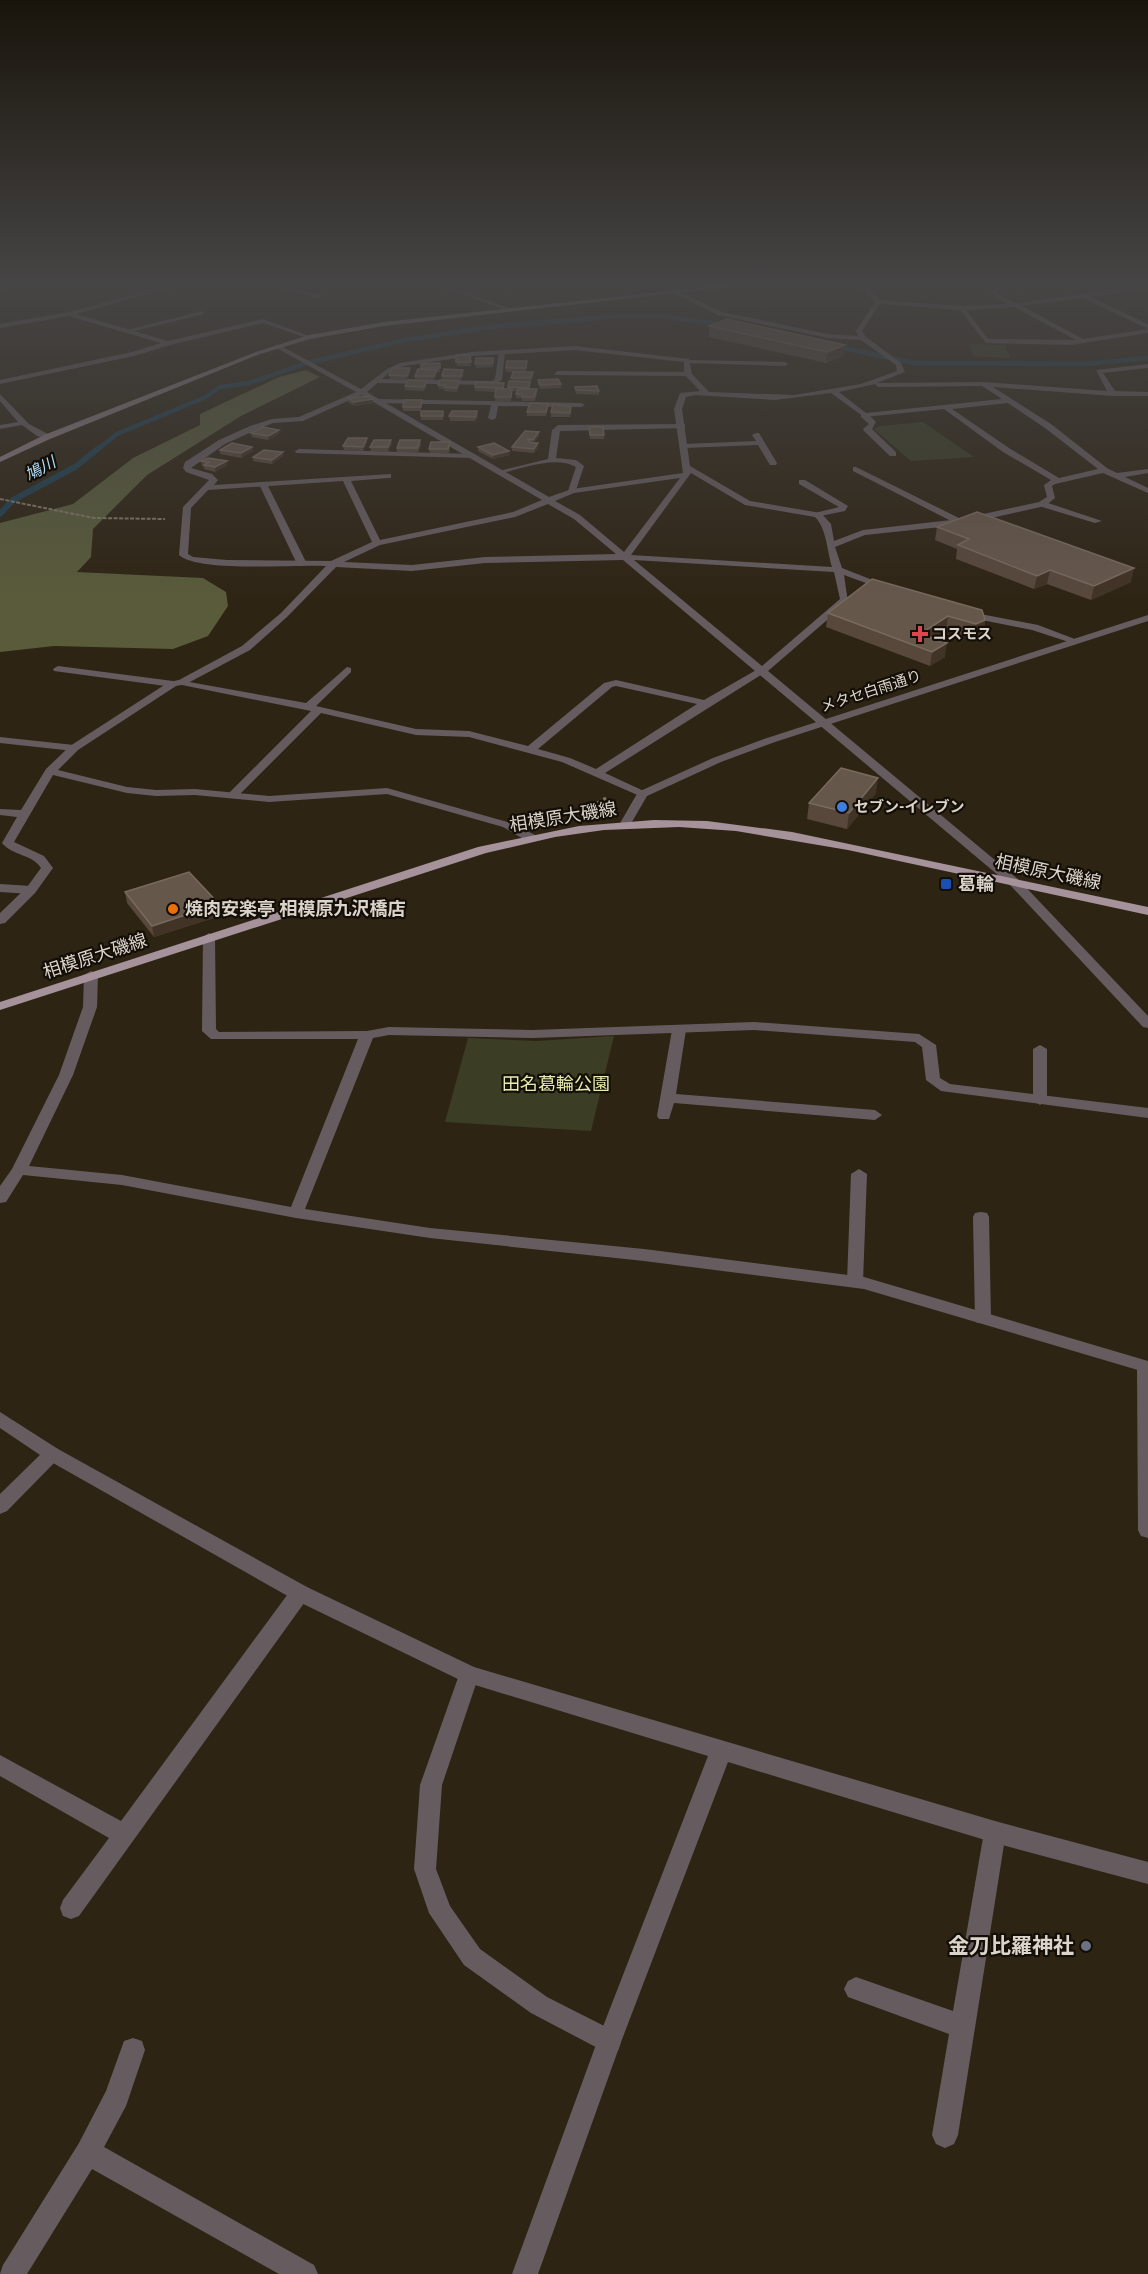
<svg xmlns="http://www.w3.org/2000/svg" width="1148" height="2274" viewBox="0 0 1148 2274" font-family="'PT Sans','Noto Sans JP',sans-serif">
	<rect width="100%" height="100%" fill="#2e2414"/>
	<g fill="#3b3d25">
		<polygon points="968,344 1005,345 1010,358 974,356"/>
		<polygon points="923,422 974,457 911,461 874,429 880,426"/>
		<polygon points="614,1036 591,1131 445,1122 468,1038 536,1041"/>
	</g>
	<polygon fill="#595b3b" points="306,370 320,377 241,416 147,475 93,529 91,557 77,572 203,578 226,592 228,606 208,636 173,649 54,646 0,652 0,523 73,504 133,458 200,425 200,414 279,377"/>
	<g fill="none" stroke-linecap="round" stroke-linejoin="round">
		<g stroke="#1f3f51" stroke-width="4.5">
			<polyline points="833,346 914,363 1086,364 1148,358"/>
			<polyline points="97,450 117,434 206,397 220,387 249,383 307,363 405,340 490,327 621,316 663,316 729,326"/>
		</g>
		<polyline stroke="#1f3f51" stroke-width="6" points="0,514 13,500 75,467 99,448"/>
		<polyline stroke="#7f7769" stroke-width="2" stroke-dasharray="4 1.5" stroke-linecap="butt" points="0,499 94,518 165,519"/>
		<polyline stroke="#7f7769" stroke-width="3" stroke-dasharray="4.5 2" stroke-linecap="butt" points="592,806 606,798"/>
		<g fill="#665c60" fill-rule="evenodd">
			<polygon points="278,284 320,295 321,296 318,298 271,285"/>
			<polygon points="202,311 204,314 126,333 123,331"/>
			<polygon points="502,350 505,352 502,380 493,385 376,383 372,381 376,379 492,381 495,379 499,352"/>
			<polygon points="688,360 785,362 788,364 785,366 686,363"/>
			<polygon points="557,371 688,372 692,374 688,376 554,375"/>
			<polygon points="378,399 581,403 585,405 581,407 498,406 496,418 492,420 488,418 491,405 375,403"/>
			<polygon points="861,413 867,413 876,422 872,429 896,452 896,456 890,456 864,431 863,429 869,424 861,417"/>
			<path d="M 682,424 L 685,424 L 685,428 L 560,431 L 556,458 L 576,460 L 584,466 L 575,493 L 568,491 L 576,467 C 555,455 520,469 499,474 L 495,472 L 548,459 L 552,430 L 558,425 Z"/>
			<polygon points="756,433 759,433 777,463 776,465 770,465 758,445 684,448 680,446 684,444 756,441 752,435"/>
			<polygon points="299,449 472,454 476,456 472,458 296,453 295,451"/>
			<polygon points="856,467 963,520 964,522 957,524 853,471 853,467"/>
			<polygon points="799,480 805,480 848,506 845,511 815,517 815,513 839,507 799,484"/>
			<polygon points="260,482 267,484 306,562 304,564 296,562 259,484"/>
			<polygon points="1039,502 1045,502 1102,521 1095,523 1039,506"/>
			<polygon points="58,666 173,681 178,684 173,687 54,671 53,669"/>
			<path d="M 347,667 L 351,668 L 351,672 L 316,706 L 416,729 L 469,731 L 528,746 L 604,683 L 616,680 L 704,700 L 758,669 L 767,671 L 605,773 L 646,792 L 648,794 L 642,797 L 562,762 L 469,737 L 416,735 L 321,713 L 238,796 L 230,796 L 230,792 L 311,711 L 182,685 L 177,682 L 178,680 L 306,703 ZM 616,686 L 697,704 L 596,769 L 570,758 L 538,749 L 612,687 Z"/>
			<polygon points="0,737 74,745 79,748 74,751 0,743"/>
			<polygon points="0,884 31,886 37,890 31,894 0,892"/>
			<polygon points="679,1026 686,1030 676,1094 875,1110 882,1115 875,1120 674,1103 669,1119 659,1119 657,1116 672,1030"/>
			<polygon points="1040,1045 1047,1049 1047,1100 1040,1105 1033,1100 1033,1049"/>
			<polygon points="859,1169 867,1174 863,1282 861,1286 849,1286 847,1282 851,1174"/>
			<polygon points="981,1212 987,1213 989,1217 991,1319 989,1323 977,1323 975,1319 973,1217 975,1213"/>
			<polygon points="1146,1361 1148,1361 1148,1538 1141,1536 1138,1530 1137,1367 1140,1362"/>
			<polygon points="52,1447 58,1449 61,1454 58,1459 7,1511 0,1514 0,1494 46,1449"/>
			<polygon points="300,1585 307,1587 310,1593 307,1599 79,1916 71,1919 63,1916 60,1908 63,1900 109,1838 0,1776 0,1755 121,1821 293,1587"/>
			<polygon points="469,1666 476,1669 479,1675 442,1785 436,1869 450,1906 480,1949 547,1997 618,2033 621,2042 618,2051 609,2054 531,2013 464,1965 429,1913 414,1869 420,1785 459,1675 462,1669"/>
			<polygon points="995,1821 1003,1825 1006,1832 958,2135 954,2144 945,2148 936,2144 932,2135 949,2034 848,1997 844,1989 848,1981 856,1977 953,2011 984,1832 987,1825"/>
			<polygon points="133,2038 142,2041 145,2050 126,2106 104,2147 314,2265 318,2274 279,2274 92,2169 27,2274 0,2274 3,2265 79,2143 106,2091 124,2041"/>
		</g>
		<g fill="#665c60" fill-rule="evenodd">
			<polygon points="6,284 17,284 0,290 0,286"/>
			<polygon points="173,284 184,284 76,314 168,341 263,319 312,337 307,338 263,323 170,345 134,356 0,384 0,380 132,352 161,343 69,316 0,328 0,324 69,312"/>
			<polygon points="435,284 444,284 513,310 508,311"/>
			<path d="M 654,284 L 662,284 L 722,312 L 828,334 L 858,336 L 856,331 L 875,302 L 857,284 L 864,284 L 880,300 L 962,306 L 1007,304 L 989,293 L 1001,284 L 1008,284 L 996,293 L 1016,303 L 1148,285 L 1148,289 L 1091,297 L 1148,324 L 1148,329 L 1083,298 L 1022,306 L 1083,339 L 1148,329 L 1148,333 L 1071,345 L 986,343 L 960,310 L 880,304 L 862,331 L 866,337 L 901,363 L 905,372 L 877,383 L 984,382 L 1107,391 L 1096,370 L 1148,364 L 1148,368 L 1103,373 L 1115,391 L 1148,392 L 1148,396 L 1113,396 L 993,387 L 1051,424 L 1107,468 L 1117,473 L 1148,469 L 1148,473 L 1125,477 L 1148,488 L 1148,493 L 1103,473 L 1055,484 L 1052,486 L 1055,498 L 1045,506 L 960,525 L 865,535 L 835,547 L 842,568 L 893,588 L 885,590 L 844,575 L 848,602 L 768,671 L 1019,880 L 1148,1016 L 1148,1028 L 1143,1027 L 1011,886 L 623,560 L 485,563 L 412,571 L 336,567 L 287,617 L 250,650 L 186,684 L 176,686 L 78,750 L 58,770 L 127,787 L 156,790 L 195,789 L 269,796 L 387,788 L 511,823 L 535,835 L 535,841 L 527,841 L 503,827 L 387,794 L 269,802 L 195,795 L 156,796 L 127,793 L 53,775 L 14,842 L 44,856 L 53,868 L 35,893 L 5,923 L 0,924 L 0,913 L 27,887 L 41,868 C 32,854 13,856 2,843 L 17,817 L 0,815 L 0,809 L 21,810 L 46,769 L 70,746 L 169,682 L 179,680 L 242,646 L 281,613 L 326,566 C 295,564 199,573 179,555 L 183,507 L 209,480 L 186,472 L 183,468 L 185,462 L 219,440 L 250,426 L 272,419 L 299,417 L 356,392 L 275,347 L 275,345 L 279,345 L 361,389 L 387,369 L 400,363 L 472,352 L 575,346 L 689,359 L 692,374 L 709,392 L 794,395 L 861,384 L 897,371 L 896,365 L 861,340 L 828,338 L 718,315 ZM 1014,307 L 1076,340 L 988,339 L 966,310 ZM 575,350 L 684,362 L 684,374 L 700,391 L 680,393 L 674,409 L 683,473 L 572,489 L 549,497 L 367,392 L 391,371 L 404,366 L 472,356 ZM 875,384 L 878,387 L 982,386 L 1002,399 L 866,413 L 839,392 ZM 831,393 L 864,417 L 944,409 L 1003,452 L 1051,480 L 1044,485 L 1047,497 L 1039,502 L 960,519 L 863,530 L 834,541 L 831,524 L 821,513 L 750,501 L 690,466 L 682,409 L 686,397 L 695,395 L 775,400 ZM 361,395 L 375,403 L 542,500 L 513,512 L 380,540 L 351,481 L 388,478 L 391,478 L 391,474 L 214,485 L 218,480 L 212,474 L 191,468 L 225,444 L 256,430 L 273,423 L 303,421 ZM 1008,403 L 1045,428 L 1098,469 L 1059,478 L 1009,448 L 952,409 ZM 691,473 L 745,505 L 815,517 C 827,529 827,551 832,567 L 631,555 ZM 680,478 L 624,552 L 580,515 L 555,501 L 574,493 ZM 343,481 L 372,542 L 331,561 L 227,560 L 193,557 L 188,554 L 191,508 L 208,490 ZM 548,504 L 574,519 L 616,554 L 485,557 L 412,565 L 344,562 L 380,545 L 515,517 ZM 634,560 L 834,572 L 840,599 L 762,666 Z"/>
			<polygon points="0,394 29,424 50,435 50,439 37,436 22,425 0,429 0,425 18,422 0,401"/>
			<polygon points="965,611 1038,625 1080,641 1075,644 1032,630 962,616 962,612"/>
			<polygon points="209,933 215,937 216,1029 219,1032 367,1031 389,1027 533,1030 754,1022 919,1034 936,1045 940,1078 950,1084 1148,1108 1148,1118 941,1091 926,1080 922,1047 915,1042 754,1030 533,1038 389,1035 373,1038 305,1209 430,1228 644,1249 864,1277 1148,1361 1148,1373 864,1289 644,1261 430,1238 296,1218 122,1185 23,1175 6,1202 0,1203 0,1186 12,1169 59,1075 83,1007 84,975 91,971 98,975 97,1007 73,1075 29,1166 122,1175 291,1207 358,1039 211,1039 202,1031 203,937"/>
			<polygon points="0,1412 58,1449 307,1587 474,1667 995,1821 1148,1862 1148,1884 995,1843 728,1762 621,2042 538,2274 512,2274 597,2042 708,1756 462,1681 293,1599 46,1459 0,1428"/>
		</g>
		<polygon fill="#665c60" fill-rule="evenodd" points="1148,615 1148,621 775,742 721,762 647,796 629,827 621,827 619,825 638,792 713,758 767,738"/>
		<polygon fill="#8a7b81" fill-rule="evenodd" points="733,284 755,284 384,326 310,339 260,354 50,439 0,462 0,457 44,435 256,352 309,335 384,322"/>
		<polygon fill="#a6929b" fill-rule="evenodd" points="654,820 707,821 792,832 1148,907 1148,915 848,850 736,831 679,827 604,830 555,837 486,853 0,1010 0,1002 478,847 579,826"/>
	</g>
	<g fill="#58483c">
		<polygon points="709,326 845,345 844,356 826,363 709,337"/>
		<polygon points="456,355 470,355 471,366 457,366"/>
		<polygon points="476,358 493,358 493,367 476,368"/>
		<polygon points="527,361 526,372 533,372 533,376 531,382 530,382 530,389 537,393 535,401 522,401 522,398 516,398 517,391 512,391 511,401 495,401 496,392 475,391 475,387 504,387 503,389 508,389 509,381 511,381 513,372 506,372 506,368"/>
		<polygon points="440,363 440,372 437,372 434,380 415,380 415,376 421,369 421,364"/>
		<polygon points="410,372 407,380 390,379 389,375"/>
		<polygon points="464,374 461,380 442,380 442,376"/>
		<polygon points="538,380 561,384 561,388 540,389 538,384"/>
		<polygon points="427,385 424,391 405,390 405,386"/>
		<polygon points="438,385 459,385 457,392 444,391 444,389 439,389"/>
		<polygon points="575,387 599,391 599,395 576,394"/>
		<polygon points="348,398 373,403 355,406 348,402"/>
		<polygon points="422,400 421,411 403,411 403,407"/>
		<polygon points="548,408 546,416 527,416 527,412"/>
		<polygon points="443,411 443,420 421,420 421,416"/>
		<polygon points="477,411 478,416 475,421 450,421 449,416"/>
		<polygon points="571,411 570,417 551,417 551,412"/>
		<polygon points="589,427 604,435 604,439 590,439"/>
		<polygon points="525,431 539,436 534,443 538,443 538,448 534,453 512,451 512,447"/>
		<polygon points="251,433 279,434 268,440 252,437"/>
		<polygon points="367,438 367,442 363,451 344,450 343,446"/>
		<polygon points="420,440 421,445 418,452 397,452 397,448"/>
		<polygon points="392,444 388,452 371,451 370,447"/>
		<polygon points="450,446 449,453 430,453 429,449"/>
		<polygon points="252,447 253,451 241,458 220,454 220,450"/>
		<polygon points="478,447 510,455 493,459 478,451"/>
		<polygon points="283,456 272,464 253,461 253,457"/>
		<polygon points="201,461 227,465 215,472 204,469 204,466 202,465"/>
		<polygon points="937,527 1131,582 1091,600 1047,584 1034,589 956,559 957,549 935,540"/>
		<polygon points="872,579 985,620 983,634 973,639 946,630 933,638 945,657 930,666 826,627 828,613"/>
		<polygon points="876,793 847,829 807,819 809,803"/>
		<polygon points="125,892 220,916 154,937 127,903"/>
	</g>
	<g fill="#413325">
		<polygon points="845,345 844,356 826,363 827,352"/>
		<polygon points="410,368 410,372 407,380 407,376"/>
		<polygon points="373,399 373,403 355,406 354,402"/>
		<polygon points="279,430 279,434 268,440 268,436"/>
		<polygon points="539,432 539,436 533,444 533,440"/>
		<polygon points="367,438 367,442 363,451 363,447"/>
		<polygon points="391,440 392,444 388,452 388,447"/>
		<polygon points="538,443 538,448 534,453 534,449"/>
		<polygon points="252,447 253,451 241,458 241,453"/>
		<polygon points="509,451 510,455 493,459 493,455"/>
		<polygon points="283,452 283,456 272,464 272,460"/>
		<polygon points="227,461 227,465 215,472 215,467"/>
		<polygon points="1134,568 1131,582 1091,600 1094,586"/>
		<polygon points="1050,570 1047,584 1034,589 1037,576"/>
		<polygon points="948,616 946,630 918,648 920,634"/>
		<polygon points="985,620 983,634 973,639 976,624"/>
		<polygon points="947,643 945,657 930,666 932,652"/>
		<polygon points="878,778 876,793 847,829 849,813"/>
		<polygon points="219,904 220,916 154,937 152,926"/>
	</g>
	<g fill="#66574b" stroke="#786a5f" stroke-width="1.5">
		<polygon points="727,319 845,345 827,352 709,326"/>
		<polygon points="456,355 470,355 471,362 456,362"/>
		<polygon points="476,358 493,358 493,363 475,364"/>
		<polygon points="507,361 527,361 526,368 506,368"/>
		<polygon points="440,363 440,368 421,368 421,364"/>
		<polygon points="393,368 410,368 407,376 389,375"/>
		<polygon points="418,369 437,370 434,376 415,376"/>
		<polygon points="444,369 463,370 461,376 442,376"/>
		<polygon points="513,372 533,372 531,378 511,378"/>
		<polygon points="558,379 561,384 540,385 538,380"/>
		<polygon points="408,380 427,381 424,387 405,386"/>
		<polygon points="440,380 459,381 457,388 444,387 445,385 438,385"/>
		<polygon points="509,381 530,382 529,388 508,387"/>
		<polygon points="476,382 504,383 503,388 475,387"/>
		<polygon points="597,386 599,391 576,390 575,387"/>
		<polygon points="496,389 512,389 511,397 495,397"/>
		<polygon points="518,389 537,389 534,397 522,397 522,394 516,394"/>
		<polygon points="369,396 373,399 354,402 348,398"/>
		<polygon points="404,400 422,400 421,407 403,407"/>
		<polygon points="530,403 548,404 546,412 527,412"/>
		<polygon points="553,404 571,407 570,413 551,412"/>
		<rect x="421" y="411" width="22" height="5"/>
		<polygon points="452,411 477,411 475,417 449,416"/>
		<polygon points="263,427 279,430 268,436 251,433"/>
		<polygon points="589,427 603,427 604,435 590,435"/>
		<polygon points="525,431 539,432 533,440 528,439 530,443 538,443 534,449 512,447"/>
		<polygon points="348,438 367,438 363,447 343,446"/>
		<polygon points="374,440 391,440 388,447 370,447"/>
		<polygon points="400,440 420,440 417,448 397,448"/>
		<polygon points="431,442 450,442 448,449 429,449"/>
		<polygon points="232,443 252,447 241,453 220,450"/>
		<polygon points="494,443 509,451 493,455 478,447"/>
		<polygon points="264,450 283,452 272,460 253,457"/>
		<polygon points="208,458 227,461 215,467 204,465 209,462 201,461"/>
		<polygon points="977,512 1134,568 1094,586 1050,570 1037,576 958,545 969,539 937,527"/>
		<polygon points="872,579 982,610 985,620 976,624 948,616 920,634 947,643 932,652 828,613"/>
		<polygon points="841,768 878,778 849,813 809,803"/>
		<polygon points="189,872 219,904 152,926 125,892"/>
	</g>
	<linearGradient id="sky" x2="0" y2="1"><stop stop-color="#19140b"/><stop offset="0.47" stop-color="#464545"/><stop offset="1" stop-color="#464545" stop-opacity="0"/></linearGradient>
	<rect width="1148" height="603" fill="url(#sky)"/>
	<path fill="#e0444e" stroke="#130e07" stroke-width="2" d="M917 625h6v6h6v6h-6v6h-6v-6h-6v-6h6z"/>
	<circle fill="#3f7fe0" stroke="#130e07" stroke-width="2" cx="842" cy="807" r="6"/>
	<rect fill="#1a4fb4" stroke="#130e07" stroke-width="2" x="940" y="878" width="12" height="12" rx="3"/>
	<circle fill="#e8710a" stroke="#130e07" stroke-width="2" cx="173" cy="909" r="6"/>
	<circle fill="#6b7280" stroke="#130e07" stroke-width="2" cx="1086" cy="1946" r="6"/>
	<g text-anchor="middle" stroke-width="4.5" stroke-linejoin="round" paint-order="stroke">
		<g font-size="15" font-weight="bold" fill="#dbd4ca" stroke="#130e07" text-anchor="start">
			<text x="932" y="639">コスモス</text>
			<text x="854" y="812">セブン-イレブン</text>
		</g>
		<g font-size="15" fill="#dbd4ca" stroke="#130e07">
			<text transform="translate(871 691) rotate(-18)" y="5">メタセ白雨通り</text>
		</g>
		<g font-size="16" font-style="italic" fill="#afdffb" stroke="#130e07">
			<text transform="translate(40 468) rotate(-28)" y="6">鳩川</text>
		</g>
		<g font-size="18" fill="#dbd4ca" stroke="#130e07">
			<text transform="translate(563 817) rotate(-9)" y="6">相模原大磯線</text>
			<text transform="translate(1048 872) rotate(12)" y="6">相模原大磯線</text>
			<text transform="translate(95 956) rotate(-18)" y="6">相模原大磯線</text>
		</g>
		<g font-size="18" font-weight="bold" fill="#dbd4ca" stroke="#130e07" text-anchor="start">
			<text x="958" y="890">葛輪</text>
			<text x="185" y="915">焼肉安楽亭 相模原九沢橋店</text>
		</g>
		<g font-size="18" fill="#e5eaad" stroke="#130e07">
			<text x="556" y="1090">田名葛輪公園</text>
		</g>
		<g font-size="21" font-weight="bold" fill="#dbd4ca" stroke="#130e07" text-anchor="end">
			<text x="1074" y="1953">金刀比羅神社</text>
		</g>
	</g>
</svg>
